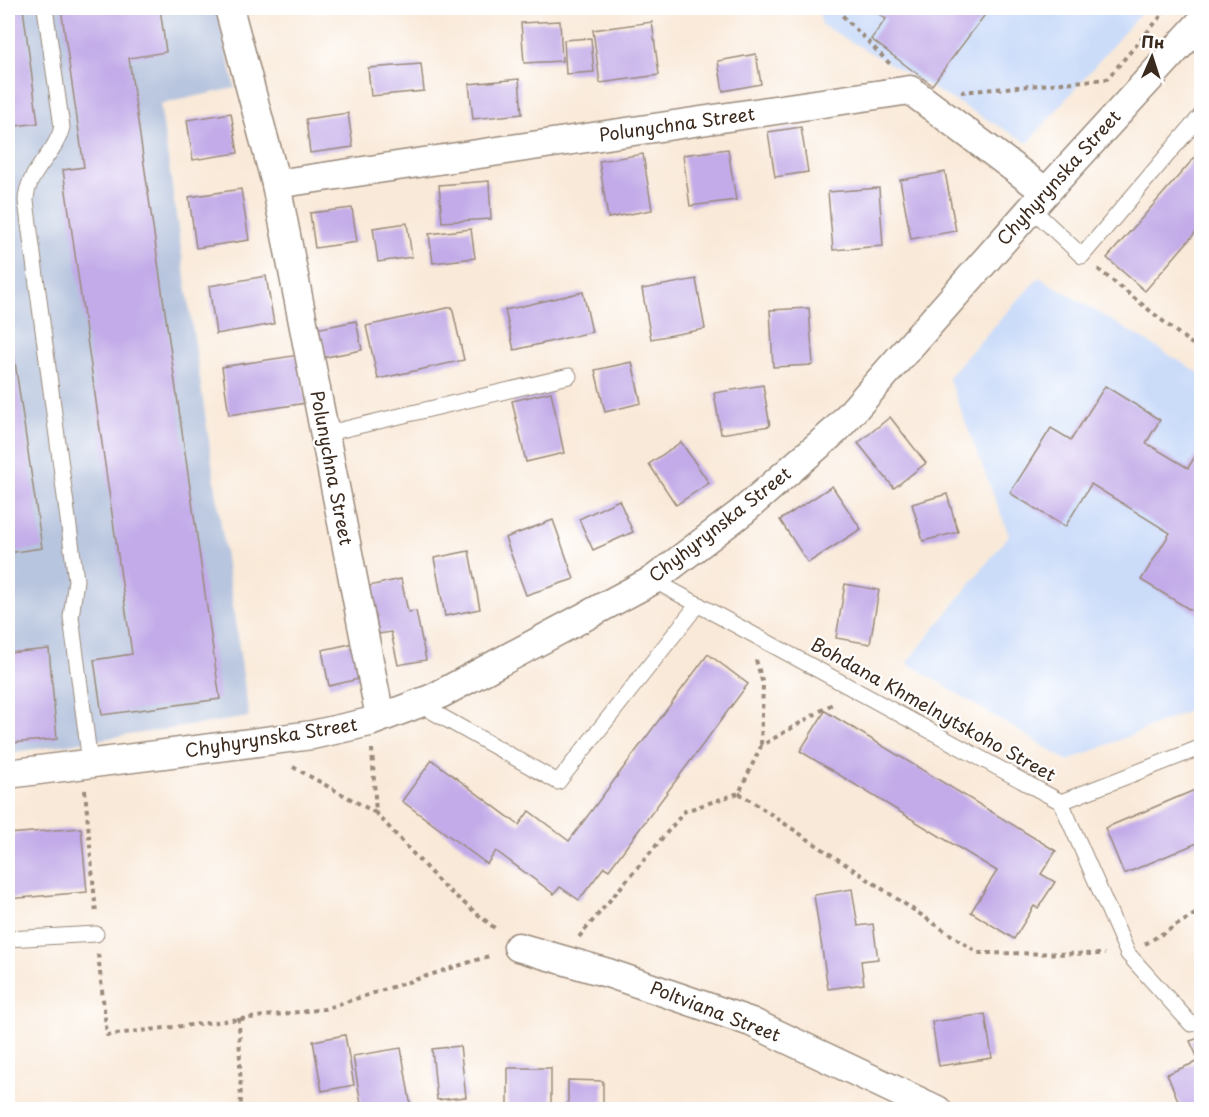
<svg xmlns="http://www.w3.org/2000/svg" width="1209" height="1117" viewBox="0 0 1209 1117" font-family="'Playpen Sans',sans-serif">
	<rect width="100%" height="100%" fill="#fff"/>
	<filter id="ink" filterUnits="userSpaceOnUse"><feTurbulence type="fractalNoise" baseFrequency=".0167" numOctaves="2"/><feDisplacementMap in="SourceGraphic" scale="12" xChannelSelector="R" yChannelSelector="G"/><feConvolveMatrix kernelMatrix="1 2 1 2 8 2 1 2 1" color-interpolation-filters="sRGB"/></filter>
	<filter id="wash" filterUnits="userSpaceOnUse"><feTurbulence type="fractalNoise" baseFrequency=".008" numOctaves="4" result="noise"/><feDisplacementMap in="SourceGraphic" scale="24" xChannelSelector="R" yChannelSelector="G"/><feGaussianBlur stdDeviation="1.35" result="paint"/><feColorMatrix in="noise" values="0 0 0 0 0 0 0 0 0 0 0 0 0 0 0 0 0 1.4 0 .05"/><feComposite in="paint" operator="in"/></filter>
	<g filter="url(#wash)">
		<rect width="100%" height="100%" fill="#f9e9d8"/>
		<g fill="#cbdcf9">
			<polygon points="818,8 1145,8 1028,143 822,25"/>
			<polygon points="1039,277 1201,374 1201,706 1068,761 907,663 1009,535 948,377"/>
		</g>
		<polygon fill="#b7c5de" points="8,8 217,8 235,88 160,104 249,717 8,753"/>
		<g id="blocks">
			<g fill="#c2abe8">
				<polygon points="8,8 23,8 38,123 8,127"/>
				<polygon points="61,8 160,8 166,52 129,58 220,699 102,715 94,660 132,654 63,170 84,167"/>
				<polygon points="870,8 990,8 932,85 871,39 886,19"/>
				<polygon points="560,21 562,61 524,63 521,23"/>
				<polygon points="652,22 659,75 600,83 593,30"/>
				<polygon points="591,38 594,72 566,74 564,40"/>
				<polygon points="756,54 761,84 723,91 718,61"/>
				<polygon points="421,64 424,91 371,96 368,68"/>
				<polygon points="519,79 522,114 473,119 469,84"/>
				<polygon points="231,113 238,153 193,160 187,120"/>
				<polygon points="348,113 353,147 310,153 306,119"/>
				<polygon points="801,127 808,172 775,177 768,132"/>
				<polygon points="728,149 736,200 690,206 683,155"/>
				<polygon points="1202,149 1202,225 1145,291 1107,258"/>
				<polygon points="643,154 652,210 608,218 599,161"/>
				<polygon points="945,172 956,231 911,239 900,180"/>
				<polygon points="489,181 491,219 442,222 439,185"/>
				<polygon points="879,188 883,246 833,250 828,192"/>
				<polygon points="241,189 249,240 196,248 189,197"/>
				<polygon points="352,208 357,242 315,248 310,213"/>
				<polygon points="407,223 412,257 378,262 373,228"/>
				<polygon points="471,229 475,258 433,263 429,234"/>
				<polygon points="266,276 274,324 216,334 209,286"/>
				<polygon points="696,279 705,329 651,339 642,289"/>
				<polygon points="583,292 592,332 514,350 505,310"/>
				<polygon points="452,307 464,360 378,379 366,326"/>
				<polygon points="809,308 813,365 773,367 770,310"/>
				<polygon points="8,314 42,548 8,553"/>
				<polygon points="356,321 362,350 321,358 316,329"/>
				<polygon points="299,355 306,403 229,415 222,367"/>
				<polygon points="632,362 641,403 605,412 595,370"/>
				<polygon points="763,385 770,426 721,434 714,393"/>
				<polygon points="1105,386 1160,420 1146,443 1188,468 1202,445 1202,617 1141,580 1170,533 1091,484 1065,527 1010,493 1051,428 1071,440"/>
				<polygon points="551,392 564,453 526,462 512,401"/>
				<polygon points="890,417 926,463 894,488 858,443"/>
				<polygon points="681,442 709,483 676,505 649,464"/>
				<polygon points="832,486 861,529 808,563 780,520"/>
				<polygon points="947,494 958,532 923,541 912,504"/>
				<polygon points="619,500 633,532 593,550 579,519"/>
				<polygon points="553,520 574,579 526,595 505,538"/>
				<polygon points="469,551 480,609 445,616 434,558"/>
				<polygon points="401,579 408,612 416,611 426,660 398,665 391,632 379,634 369,586"/>
				<polygon points="845,584 879,590 870,644 836,638"/>
				<polygon points="355,643 363,678 329,686 322,650"/>
				<polygon points="49,649 57,739 11,743 8,705 8,653"/>
				<polygon points="708,654 748,684 609,870 604,867 579,900 560,887 554,894 496,851 487,864 402,801 432,760 519,825 529,811 569,841"/>
				<polygon points="825,711 1056,851 1041,874 1055,882 1038,908 1034,906 1014,939 971,912 997,871 800,751"/>
				<polygon points="1202,787 1202,841 1124,874 1105,828"/>
				<polygon points="81,828 87,892 8,899 8,834"/>
				<polygon points="852,889 858,926 873,924 878,959 861,961 864,984 828,989 814,895"/>
				<polygon points="985,1014 992,1058 939,1066 932,1022"/>
				<polygon points="345,1035 354,1085 322,1091 313,1041"/>
				<polygon points="1202,1037 1202,1110 1182,1110 1167,1074 1199,1061 1190,1041"/>
				<polygon points="460,1046 466,1097 437,1100 432,1049"/>
				<polygon points="401,1048 411,1107 398,1110 362,1110 353,1056"/>
				<rect x="508" y="1068" width="43" height="42"/>
				<polygon points="568,1080 603,1081 603,1110 568,1110"/>
			</g>
		</g>
	</g>
	<g filter="url(#ink)">
		<use href="#blocks" fill-opacity="0" stroke="#9a8a7b" stroke-width="1.5"/>
		<g fill="none" stroke-linecap="round" stroke-linejoin="round">
			<g stroke="#9a8a7b" stroke-width="17">
				<g id="lane">
					<path d="M 45,8 L 62,127 C 56,154 26,172 26,201 L 76,580 L 71,617 L 90,763"/>
					<polyline points="1031,208 1082,256 1202,114"/>
					<polyline points="324,434 569,376"/>
					<polyline points="653,580 1061,802 1202,747"/>
					<polyline points="419,704 558,782 698,604"/>
					<polyline points="1061,802 1128,954 1191,1024"/>
					<polyline points="8,939 96,934"/>
				</g>
			</g>
			<g stroke="#9a8a7b" stroke-width="31">
				<g id="street">
					<polyline points="229,8 276,184 380,717"/>
					<polyline points="276,184 910,90 1046,192"/>
					<polyline points="8,774 312,735 370,722 433,698 653,580 742,512 836,430 1046,192 1202,21"/>
					<polyline points="518,947 608,973 751,1022 937,1110"/>
				</g>
			</g>
			<g stroke="#9a8a7b" stroke-width="4" stroke-dasharray="4.5 4.5" stroke-linecap="butt">
				<polyline points="838,8 839,12 890,64"/>
				<polyline points="961,92 1107,79 1168,8"/>
				<polyline points="1098,269 1189,342 1202,349"/>
				<polyline points="756,660 763,684 761,746"/>
				<polyline points="372,749 376,813 442,885 497,930"/>
				<polyline points="293,767 376,813"/>
				<polyline points="85,790 96,914"/>
				<polyline points="739,793 978,953 1105,954"/>
				<polyline points="579,937 685,811 739,793 761,746 834,703"/>
				<polyline points="1145,944 1202,910"/>
				<polyline points="98,954 107,1035 324,1009 492,955"/>
				<polyline points="239,1018 241,1110"/>
			</g>
			<use href="#lane" stroke="#fff" stroke-width="15"/>
			<use href="#street" stroke="#fff" stroke-width="28"/>
		</g>
	</g>
	<g text-anchor="middle" stroke-width="4.5" stroke-linejoin="round" paint-order="stroke">
		<g font-size="18" fill="#3b2a1e" stroke="#fff">
			<text transform="translate(677 125) rotate(-8)" y="6">Polunychna Street</text>
			<text transform="translate(1059 178) rotate(-48)" y="6">Chyhyrynska Street</text>
			<text transform="translate(331 468) rotate(79)" y="6">Polunychna Street</text>
			<text transform="translate(720 525) rotate(-38)" y="6">Chyhyrynska Street</text>
			<text transform="translate(933 710) rotate(29)" y="6">Bohdana Khmelnytskoho Street</text>
			<text transform="translate(271 738) rotate(-9)" y="6">Chyhyrynska Street</text>
			<text transform="translate(715 1012) rotate(21)" y="6">Poltviana Street</text>
		</g>
	</g>
	<rect width="1209" height="1117" fill="none" stroke="#fff" stroke-width="30"/>
	<g transform="translate(1152 57) rotate(3)" stroke="#ffffff" stroke-width="4.5" paint-order="stroke">
	<path d="M0-4.5L10 22L0 15L-10 22Z" fill="#3b2a1e"/>
	<text y="-9" font-size="16" font-weight="bold" text-anchor="middle" fill="#3b2a1e">Пн</text>
	</g>
</svg>
